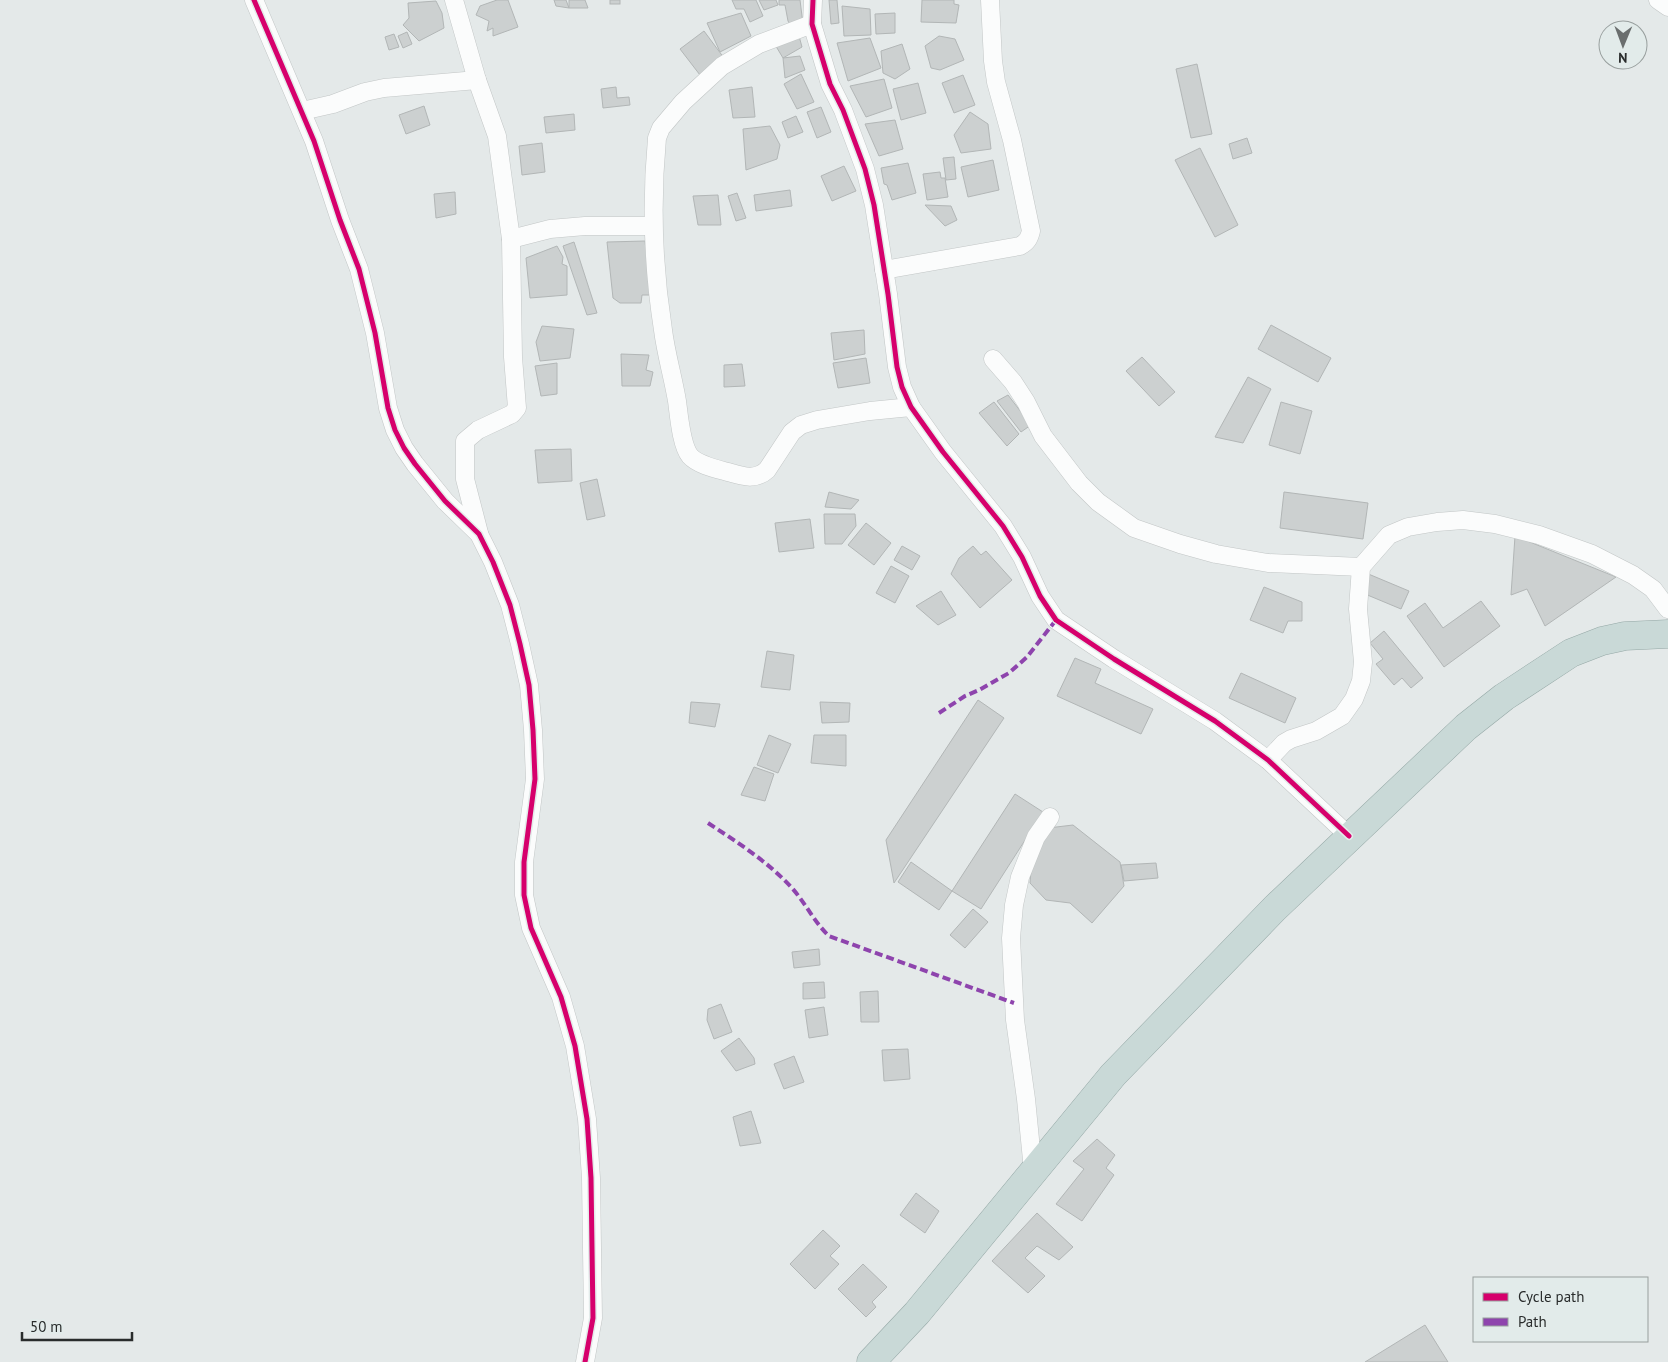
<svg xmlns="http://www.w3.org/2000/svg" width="1668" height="1362" viewBox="0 0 1668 1362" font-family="'PT Sans',sans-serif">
	<rect width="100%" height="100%" fill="#e4e9e9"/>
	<g fill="#ccd0d0" stroke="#b2b6b6">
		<polygon points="497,0 508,0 518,27 493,36 493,28 487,31 489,21 476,15 480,6"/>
		<polygon points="554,0 566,0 569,8 556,6"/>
		<polygon points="569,0 585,0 588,8 569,8"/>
		<rect x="610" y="0" width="10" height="4"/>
		<polygon points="732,0 756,0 763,16 750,22 744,9 736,9"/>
		<polygon points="759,0 776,0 778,5 764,10"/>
		<polygon points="779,0 800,0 803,24 791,26 788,21 785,5 779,5"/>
		<polygon points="829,0 837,0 839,23 831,24"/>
		<polygon points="922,0 954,0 954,4 959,5 956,23 921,22"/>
		<polygon points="436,1 442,13 444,28 419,41 403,25 409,18 408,3"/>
		<polygon points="842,6 870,9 871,35 844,36"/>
		<polygon points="741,13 751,36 720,52 707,23"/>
		<polygon points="895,13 895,33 876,34 875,14"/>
		<polygon points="704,31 724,58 700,75 680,49"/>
		<polygon points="407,32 412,44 403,48 398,36"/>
		<polygon points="394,34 399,47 389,50 385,37"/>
		<polygon points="799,36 802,47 783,58 774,43"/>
		<polygon points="939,36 955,39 964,60 940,70 931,68 925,46"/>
		<polygon points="870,38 881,68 848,81 837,43"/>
		<polygon points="902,44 910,69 895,79 883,73 881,51"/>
		<polygon points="800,56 805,70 785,78 783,58"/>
		<polygon points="1197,64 1212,134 1191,138 1176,69"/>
		<polygon points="801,74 814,102 797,109 784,84"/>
		<polygon points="963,75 975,105 954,113 942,83"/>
		<polygon points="884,79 892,108 866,117 850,86"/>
		<polygon points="918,83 926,113 901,120 893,89"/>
		<polygon points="616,87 617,98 629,97 630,105 603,108 601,89"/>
		<polygon points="752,87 755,117 733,118 729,90"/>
		<polygon points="424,106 430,125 406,134 399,115"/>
		<polygon points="821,107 831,132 817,138 807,112"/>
		<polygon points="970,112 988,124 991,149 961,153 954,135"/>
		<polygon points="574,114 575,130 546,133 544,117"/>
		<polygon points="796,116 803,132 788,138 782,122"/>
		<polygon points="895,120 903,149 879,156 865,124"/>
		<polygon points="770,126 780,145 777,159 746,170 743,129"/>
		<polygon points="1247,138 1252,153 1233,159 1229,144"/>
		<polygon points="542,143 545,172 522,175 519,146"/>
		<polygon points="1200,148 1238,225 1215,237 1175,160"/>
		<polygon points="954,157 956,179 946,180 943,158"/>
		<polygon points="993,160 999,190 968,197 961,167"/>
		<polygon points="908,163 916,193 892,200 887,185 884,184 881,168"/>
		<polygon points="844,166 856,191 832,201 821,176"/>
		<polygon points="940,172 941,178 945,178 948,197 927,200 923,174"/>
		<polygon points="790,190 792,206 756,211 754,195"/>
		<polygon points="455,192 456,214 436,218 434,194"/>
		<polygon points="737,193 746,218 736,221 728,196"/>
		<polygon points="718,195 721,225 698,225 693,196"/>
		<polygon points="925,205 951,206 957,220 945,226"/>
		<polygon points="645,241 651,295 642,295 641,303 620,303 613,298 607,242"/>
		<polygon points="574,242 597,313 587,315 563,246"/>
		<polygon points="557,246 563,257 562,264 567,266 567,295 530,298 526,258"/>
		<polygon points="1271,325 1331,358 1318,382 1258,349"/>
		<polygon points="542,326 574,329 570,358 540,361 536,342"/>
		<polygon points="864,330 865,354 834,360 831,333"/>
		<polygon points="621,354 649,355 646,370 653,372 650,386 622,386"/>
		<polygon points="1142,357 1175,392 1159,406 1126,371"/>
		<polygon points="866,358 870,383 838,388 833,363"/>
		<polygon points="557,363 557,394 541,396 535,366"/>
		<polygon points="742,364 745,386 724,387 724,365"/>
		<polygon points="1248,377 1271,389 1243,443 1215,437"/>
		<polygon points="1008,395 1031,425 1021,432 997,401"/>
		<polygon points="994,402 1019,434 1007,446 979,413"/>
		<polygon points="1281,402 1312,411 1300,454 1269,445"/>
		<polygon points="571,449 572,481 538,483 535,450"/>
		<polygon points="597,479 605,516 587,520 580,483"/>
		<polygon points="829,492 859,500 851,509 825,507"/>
		<polygon points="1284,492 1368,503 1363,539 1280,528"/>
		<polygon points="824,514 855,514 856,526 842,544 825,544"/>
		<polygon points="810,519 814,548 779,552 775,523"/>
		<polygon points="866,523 891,543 874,565 848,545"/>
		<polygon points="1515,536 1616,577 1545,626 1527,589 1511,595"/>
		<polygon points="902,546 920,556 912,570 894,560"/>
		<polygon points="973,546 981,555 986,551 1012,580 980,608 951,574 959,558"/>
		<polygon points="891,566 909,576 895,603 876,593"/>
		<polygon points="1366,573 1409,591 1401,609 1365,594"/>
		<polygon points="1264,587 1302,602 1302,621 1288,621 1283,633 1250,620"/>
		<polygon points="941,591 956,615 938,625 916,606"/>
		<polygon points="1481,601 1500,626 1444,667 1407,616 1425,603 1443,628"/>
		<polygon points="1384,631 1423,678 1411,688 1402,678 1394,685 1376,664 1383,659 1370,643"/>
		<polygon points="767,651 794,655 790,690 761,687"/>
		<polygon points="1075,658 1101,669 1095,683 1153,709 1141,734 1057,696"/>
		<polygon points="1241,673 1296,698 1285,723 1229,698"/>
		<polygon points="978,700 1004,718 894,883 886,840"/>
		<polygon points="691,702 720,704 715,727 689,723"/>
		<polygon points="820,702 850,703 849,722 822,723"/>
		<polygon points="769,735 791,744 778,773 757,765"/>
		<polygon points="814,735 846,735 846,766 811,763"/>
		<polygon points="754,767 774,774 765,801 741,795"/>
		<polygon points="1015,794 1043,812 981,909 952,891"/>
		<polygon points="1073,825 1120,862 1124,886 1092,923 1070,903 1046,900 1030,883 1032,858 1048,828"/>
		<polygon points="911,862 952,891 939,910 898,882"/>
		<polygon points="1156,863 1158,878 1124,881 1121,865"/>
		<polygon points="973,909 988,922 965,948 950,935"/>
		<polygon points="819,949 820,965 794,968 792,952"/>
		<polygon points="824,982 825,998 803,999 803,983"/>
		<polygon points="878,991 879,1022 861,1022 860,992"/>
		<polygon points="721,1004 732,1032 714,1039 707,1020 708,1009"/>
		<polygon points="824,1007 828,1035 809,1038 805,1010"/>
		<polygon points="739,1038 754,1058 755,1064 736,1071 721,1051"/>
		<polygon points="908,1049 910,1079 884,1081 882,1050"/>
		<polygon points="794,1056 804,1082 784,1089 774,1064"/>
		<polygon points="751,1111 761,1143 740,1146 733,1117"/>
		<polygon points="1097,1139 1115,1155 1106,1168 1114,1175 1082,1221 1056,1204 1084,1169 1073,1161"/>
		<polygon points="916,1193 939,1211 925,1233 900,1215"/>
		<polygon points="1037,1213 1073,1247 1059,1260 1037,1246 1025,1258 1045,1276 1028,1293 992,1261"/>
		<polygon points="823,1230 840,1246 830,1256 839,1264 815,1289 790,1264"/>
		<polygon points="863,1264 887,1287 872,1302 876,1307 866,1317 838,1289"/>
		<polygon points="1425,1325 1448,1362 1365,1362"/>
	</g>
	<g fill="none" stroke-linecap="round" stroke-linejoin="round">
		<g stroke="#c2c6c6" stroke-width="19">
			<g id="street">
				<polyline points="254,0 314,141 340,220 359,269 375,333 388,408 395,430 404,448 415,464 445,501 479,534 493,562 510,605 520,644 529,685 533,730 535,779 524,862 524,895 531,928 561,997 575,1046 587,1119 591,1178 593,1318 585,1362"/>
				<polyline points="454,0 477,80 497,136 511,239 513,357 517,408 512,414 478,430 465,441 465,479 479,533"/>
				<polyline points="813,0 812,24 830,84 843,110 865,169 874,205 888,294 897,367 902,387 911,407 943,452 1003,526 1022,557 1040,596 1056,620 1114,659 1215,721 1268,760 1349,836"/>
				<polyline points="1658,0 1668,7"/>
				<path d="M 812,24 L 759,44 L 722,66 L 683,102 L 661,128 L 657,138 C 651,202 653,266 663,330 C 666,354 673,377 677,401 C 679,415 681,445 690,456 C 698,465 717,469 728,472 C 742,476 755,481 767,470 L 792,432 L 801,425 L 817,420 L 870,411 L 911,407"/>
				<polyline points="302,111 333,104 365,92 384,88 477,80"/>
				<polyline points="511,239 550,229 585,226 653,226"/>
				<path d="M 884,270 L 1020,246 C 1027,242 1029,239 1031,231 L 1012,140 L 996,82 L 993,61 L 990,0"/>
				<polyline points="993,359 1013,382 1026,402 1043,436 1079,483 1098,502 1134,528 1180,544 1216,554 1268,563 1361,567"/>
				<polyline points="1268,760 1284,743 1291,739 1316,731 1342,716 1354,699 1361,681 1363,662 1358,609 1361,567 1389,535 1408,527 1437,522 1463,520 1495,524 1539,535 1592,554 1633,575 1653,589 1668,609"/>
				<polyline points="1033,1170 1026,1099 1015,1020 1011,938 1014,905 1020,877 1036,837 1050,817"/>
			</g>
		</g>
		<g stroke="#95a8a6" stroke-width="29">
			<polyline id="highway" points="871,1362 917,1313 1113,1075 1275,908 1466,727 1504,697 1571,653 1602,641 1625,636 1668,634"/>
		</g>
		<use href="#street" stroke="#fbfcfc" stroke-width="18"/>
		<use href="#highway" stroke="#c9d9d7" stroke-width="28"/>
		<g stroke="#8e44ad" stroke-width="4" stroke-dasharray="8 4" stroke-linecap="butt">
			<polyline points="939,713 965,696 979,690 1009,673 1027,657 1056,620"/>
			<path d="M 708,823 C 737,842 767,861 791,887 C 805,902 814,922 829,936 L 1014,1003"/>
		</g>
		<g stroke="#e2ebea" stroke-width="8">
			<g id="cycleway">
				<polyline points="254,0 314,141 340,220 359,269 375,333 388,408 395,430 404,448 415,464 445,501 479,534 493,562 510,605 520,644 529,685 533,730 535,779 524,862 524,895 531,928 561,997 575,1046 587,1119 591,1178 593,1318 585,1362"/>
				<polyline points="813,0 812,24 830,84 843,110 865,169 874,205 888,294 897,367 902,387 911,407 943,452 1003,526 1022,557 1040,596 1056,620 1114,659 1215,721 1268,760 1349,836"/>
			</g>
		</g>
		<use href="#cycleway" stroke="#d6006c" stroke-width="5"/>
	</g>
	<rect x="1473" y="1277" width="175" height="65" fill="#e2ebea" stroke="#989f9e"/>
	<rect x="1483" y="1293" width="25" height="8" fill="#d6006c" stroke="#989f9e"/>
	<text x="1518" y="1302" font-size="15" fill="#292c2c">Cycle path</text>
	<rect x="1483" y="1318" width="25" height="8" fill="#8e44ad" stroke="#989f9e"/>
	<text x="1518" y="1327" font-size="15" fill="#292c2c">Path</text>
	<g transform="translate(1623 45) rotate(181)"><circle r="24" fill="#e2ebea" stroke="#989f9e"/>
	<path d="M0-4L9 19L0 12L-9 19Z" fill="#6a6e6e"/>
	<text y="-8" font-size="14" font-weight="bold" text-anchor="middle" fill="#292c2c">N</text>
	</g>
	<path d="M22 1332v8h110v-8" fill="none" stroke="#292c2c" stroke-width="2.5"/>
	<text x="30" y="1332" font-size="15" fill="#292c2c" stroke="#e2ebea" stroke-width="4" paint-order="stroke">50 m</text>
</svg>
